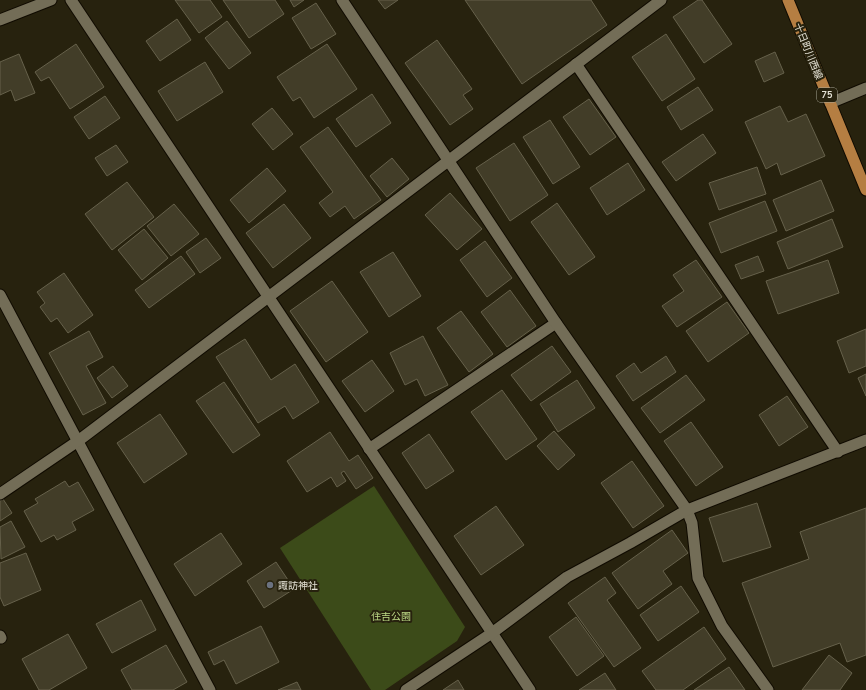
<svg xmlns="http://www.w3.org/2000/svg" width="866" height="690" viewBox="0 0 866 690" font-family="'Nunito Sans','Noto Sans JP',sans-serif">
	<rect width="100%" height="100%" fill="#27220e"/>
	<polygon fill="#3c4b19" points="374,486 465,627 457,641 385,690 371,690 280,548"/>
	<g fill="#423d28" stroke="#66614b">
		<polygon points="175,0 210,0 222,17 199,33"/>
		<polygon points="223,0 275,0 284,14 249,38"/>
		<polygon points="290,0 304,0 294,7"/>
		<polygon points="378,0 398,0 385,9"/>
		<polygon points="465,0 591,0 607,25 522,84"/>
		<polygon points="698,0 702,0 732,44 704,63 673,17"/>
		<polygon points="316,3 336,34 311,49 292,18"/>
		<polygon points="177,19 191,40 160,61 146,41"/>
		<polygon points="227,21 251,53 229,69 205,38"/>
		<polygon points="666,34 695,79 662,101 632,57"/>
		<polygon points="437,40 472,89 463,95 473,109 450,125 405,63"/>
		<polygon points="76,44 104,87 70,109 49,77 41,81 35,72"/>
		<polygon points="327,44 357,89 314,118 300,97 293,101 277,77"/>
		<polygon points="775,52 784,73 764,82 755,61"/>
		<polygon points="19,54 35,93 15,101 11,90 0,95 0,62"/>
		<polygon points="205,62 223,92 177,121 158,91"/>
		<polygon points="698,87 713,110 681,130 667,107"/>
		<polygon points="372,94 391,123 356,147 336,119"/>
		<polygon points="105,96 120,118 89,139 74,117"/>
		<polygon points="589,99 616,137 590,155 563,117"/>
		<polygon points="780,106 788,122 806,114 825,156 781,175 777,163 766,169 745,122"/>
		<polygon points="272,108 293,134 273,150 252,124"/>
		<polygon points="550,120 580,167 553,184 523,137"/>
		<polygon points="328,127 381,200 354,219 345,206 330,217 319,203 333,192 300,147"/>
		<polygon points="703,134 716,153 676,181 662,162"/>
		<polygon points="514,143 548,195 510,221 476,168"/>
		<polygon points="116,145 128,162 107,176 95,158"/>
		<polygon points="392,158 409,179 387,197 370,176"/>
		<polygon points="628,163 645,190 607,215 590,188"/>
		<polygon points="757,167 766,194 719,210 709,183"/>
		<polygon points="267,168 286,191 249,223 230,200"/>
		<polygon points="821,180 834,211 786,231 773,200"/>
		<polygon points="127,182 154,217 112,250 85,214"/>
		<polygon points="450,193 482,229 457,250 425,215"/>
		<polygon points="765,201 777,231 721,253 709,223"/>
		<polygon points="557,203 595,257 569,275 531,222"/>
		<polygon points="174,204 199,234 171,256 147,226"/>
		<polygon points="284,204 311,238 273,268 246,233"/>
		<polygon points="832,219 843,247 788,269 777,242"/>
		<polygon points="144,229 168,258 142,280 118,250"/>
		<polygon points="206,238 221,258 200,273 186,252"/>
		<polygon points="485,241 512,278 487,297 460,260"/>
		<polygon points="393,252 421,296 389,317 360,272"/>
		<polygon points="181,256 195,274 149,308 135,290"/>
		<polygon points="758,256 764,271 741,279 735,265"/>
		<polygon points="696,260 722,297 677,327 662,306 684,291 673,275"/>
		<polygon points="828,260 839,293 778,314 766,281"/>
		<polygon points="64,273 93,315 68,333 57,318 51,322 40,307 45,303 37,292"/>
		<polygon points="332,281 368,332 326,362 290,311"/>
		<polygon points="510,290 536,326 507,347 481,312"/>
		<polygon points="727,302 749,333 708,362 686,331"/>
		<polygon points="461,311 493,354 469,372 437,328"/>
		<polygon points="866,329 866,366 849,373 837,341"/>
		<polygon points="89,331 103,357 86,366 106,403 83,415 49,353"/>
		<polygon points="423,336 448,385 425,396 417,379 405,385 390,353"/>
		<polygon points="245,339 271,380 295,364 319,402 293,419 285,406 258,423 216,357"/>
		<polygon points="552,346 571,372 531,401 511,375"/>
		<polygon points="666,356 676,372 633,401 616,376 634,363 641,373"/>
		<polygon points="372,360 394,391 365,412 342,381"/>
		<polygon points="113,366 128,386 112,398 97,378"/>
		<polygon points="866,374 866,396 858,378"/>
		<polygon points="686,375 705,400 660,433 641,408"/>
		<polygon points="577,380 595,408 558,432 540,404"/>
		<polygon points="224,382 260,435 233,453 196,401"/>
		<polygon points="502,390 537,439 506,460 471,412"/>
		<polygon points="787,396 808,427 779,446 759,415"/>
		<polygon points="160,414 187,454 144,483 117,443"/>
		<polygon points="691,422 723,467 696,486 664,441"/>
		<polygon points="554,431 575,455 558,470 537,446"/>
		<polygon points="330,432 349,461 358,455 373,478 356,489 344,471 341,473 346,481 337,487 331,477 307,492 287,461"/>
		<polygon points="429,434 454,471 426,489 402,453"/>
		<polygon points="632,461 664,506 633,528 601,483"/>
		<polygon points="65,481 69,487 78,482 94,510 72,522 76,530 57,540 54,535 41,542 24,511 38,503 35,499"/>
		<polygon points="3,499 12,513 0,521 0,501"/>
		<polygon points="757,503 771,547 723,562 709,518"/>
		<polygon points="496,506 524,545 481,575 454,536"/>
		<polygon points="866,508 866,655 847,662 840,643 773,667 742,583 809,559 800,532"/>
		<polygon points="11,521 25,547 1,559 0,527"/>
		<polygon points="672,530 688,553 663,571 672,584 638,609 612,573"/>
		<polygon points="221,533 242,564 195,596 174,564"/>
		<polygon points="26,553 41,590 4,606 0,597 0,563"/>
		<polygon points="276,562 294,589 264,608 247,581"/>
		<polygon points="605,577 616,593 607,600 641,648 614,667 568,603"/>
		<polygon points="681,586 699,612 658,641 640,615"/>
		<polygon points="141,600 156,630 112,653 96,624"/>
		<polygon points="576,617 604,656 577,676 549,637"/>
		<polygon points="261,626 279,662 236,684 224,660 214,665 208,652"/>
		<polygon points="704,627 726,659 683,690 656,690 642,671"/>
		<polygon points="68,634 87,668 49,690 39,690 22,659"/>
		<polygon points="166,645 187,682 173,690 132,690 121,670"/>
		<polygon points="829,655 852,673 840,690 802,690"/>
		<polygon points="729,667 745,690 694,690"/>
		<polygon points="605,673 616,690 579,690"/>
		<polygon points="458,680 464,690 443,690"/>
		<polygon points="297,682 301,690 278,690"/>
	</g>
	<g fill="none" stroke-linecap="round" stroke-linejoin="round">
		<g stroke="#100b00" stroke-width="13">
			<g id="service">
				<polyline points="369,449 556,323"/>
				<polyline points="0,636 1,638"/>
			</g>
		</g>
		<g stroke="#100b00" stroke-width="13">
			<g id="minor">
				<polyline points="71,0 530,690"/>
				<polyline points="342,0 556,323 687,510 692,523 698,578 722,626 768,690"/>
				<polyline points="576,64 838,452"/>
				<polyline points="830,103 866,88"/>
				<polyline points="0,295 210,690"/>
				<polyline points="0,494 78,441 661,0"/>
				<polyline points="406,690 492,633 567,577 630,543 687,510 866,440"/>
			</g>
		</g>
		<g stroke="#100b00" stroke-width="13">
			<polyline id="tertiary" points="0,20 51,0"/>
		</g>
		<g stroke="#100b00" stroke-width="13">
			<polyline id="primary" points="788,0 866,190"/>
		</g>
		<use href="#service" stroke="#736d57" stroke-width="11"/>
		<use href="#minor" stroke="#736d57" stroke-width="11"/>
		<use href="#tertiary" stroke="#736d57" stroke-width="11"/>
		<use href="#primary" stroke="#b57e42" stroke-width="11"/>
	</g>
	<circle fill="#6b7280" stroke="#27220e" stroke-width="1.5" cx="270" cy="585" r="4"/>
	<g text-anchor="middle" stroke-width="4" stroke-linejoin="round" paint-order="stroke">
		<rect fill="#27220e" stroke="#aba899" stroke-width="1" x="817" y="88" width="20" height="14" rx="3"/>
		<g font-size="9" font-weight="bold" fill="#e4e1d5">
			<text x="827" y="98">75</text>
		</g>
		<g font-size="10" fill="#e4e1d5" stroke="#27220e">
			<text transform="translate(809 51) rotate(68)" y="4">十日町川西線</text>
		</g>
		<g font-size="10" fill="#e4e1d5" stroke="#27220e" text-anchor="start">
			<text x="278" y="589">諏訪神社</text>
		</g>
		<g font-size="10" fill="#bfdc87" stroke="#27220e">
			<text x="391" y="620">住吉公園</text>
		</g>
	</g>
</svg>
